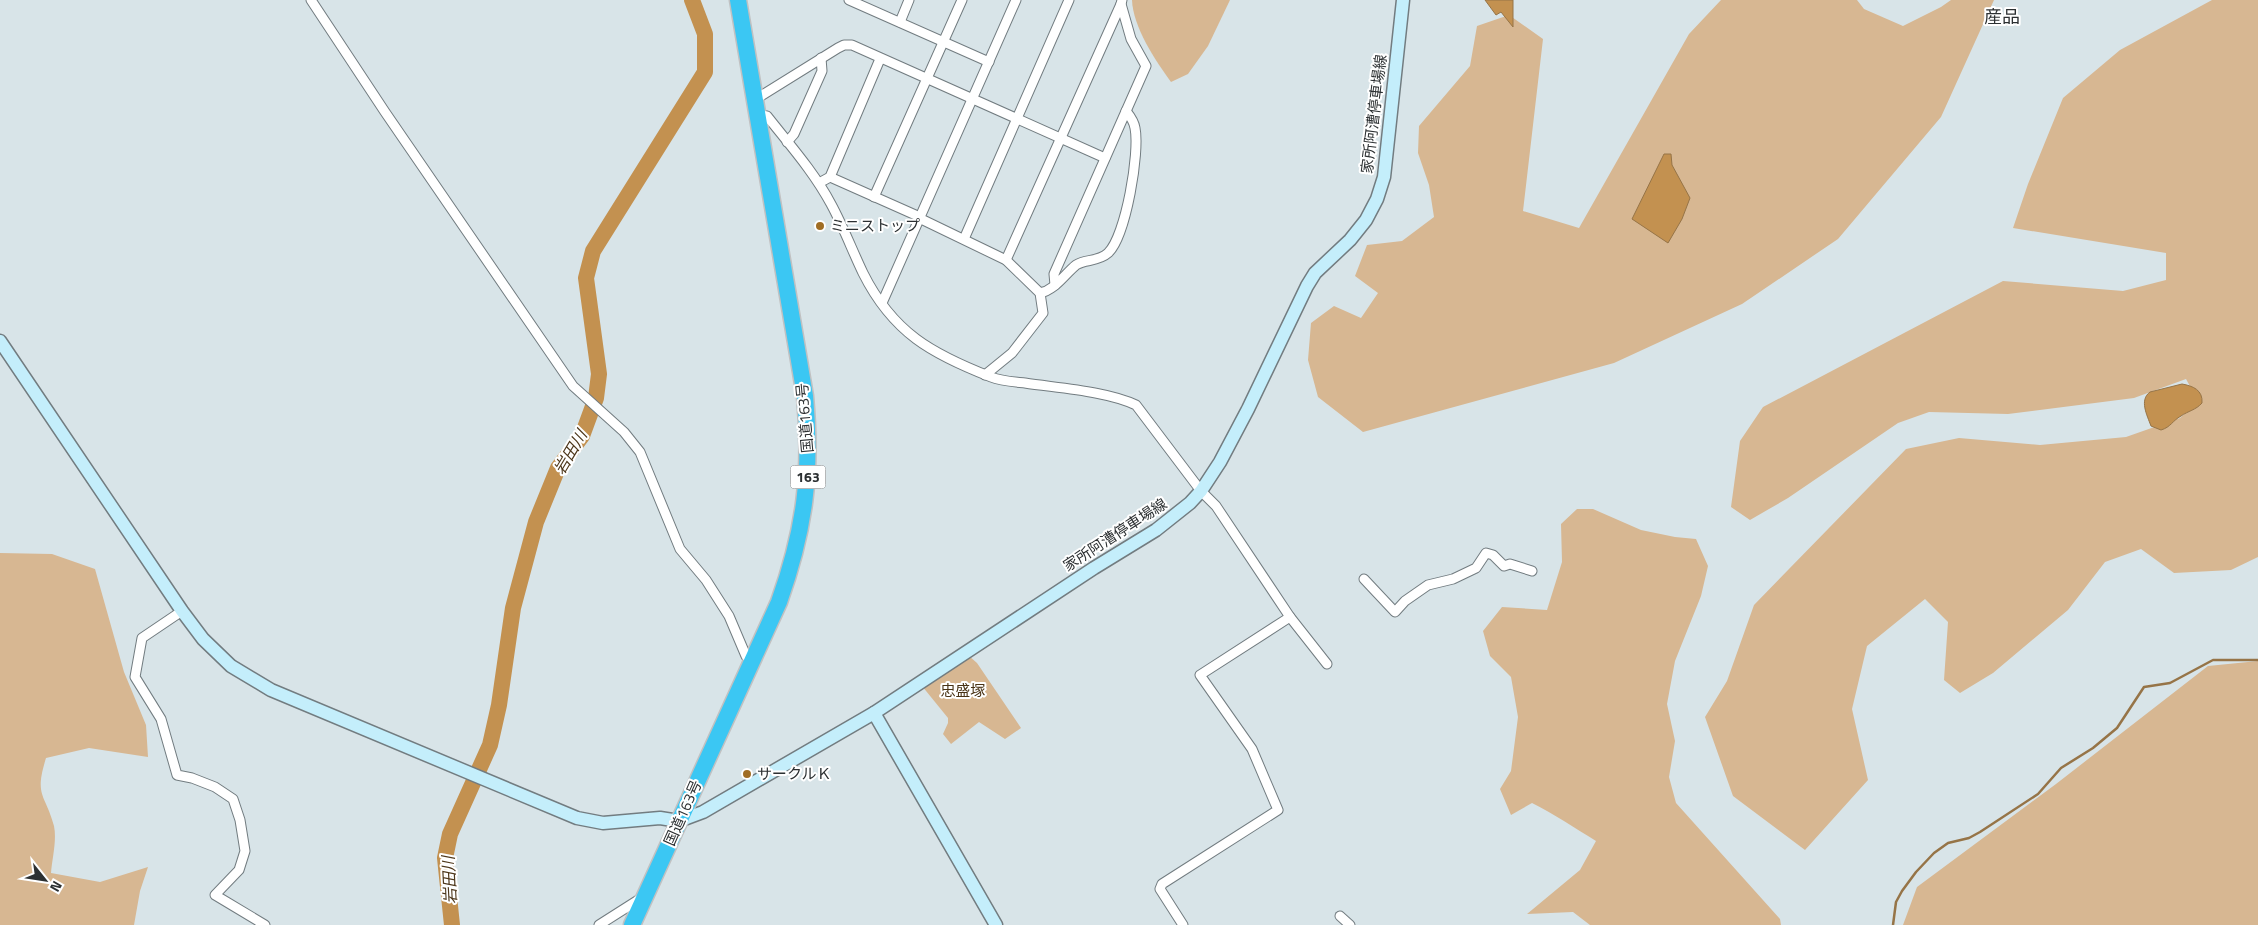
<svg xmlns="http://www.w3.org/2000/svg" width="2258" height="925" viewBox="0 0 2258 925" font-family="'Titillium Web','Noto Sans JP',sans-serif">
	<rect width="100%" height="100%" fill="#d8e4e8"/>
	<g fill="#d7b792">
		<path d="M 1132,0 L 1230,0 L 1208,46 L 1188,74 L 1171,82 C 1155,60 1133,27 1132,0 Z"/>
		<polygon points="1721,0 1857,0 1864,9 1903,26 1941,7 1951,0 1994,0 1941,117 1838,239 1742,304 1614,363 1363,432 1318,397 1308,360 1311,323 1334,306 1361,318 1378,293 1355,276 1367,245 1402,241 1434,217 1429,185 1418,153 1419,126 1470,66 1477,26 1509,15 1543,39 1523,211 1579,228 1689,34"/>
		<polygon points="2212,0 2258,0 2258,557 2231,570 2174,573 2141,549 2105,562 2068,610 1993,673 1960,693 1944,680 1948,622 1925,599 1867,646 1852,709 1868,780 1805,850 1733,796 1705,717 1727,681 1754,605 1906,449 1959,438 2040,445 2126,437 2180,418 2198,401 2186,379 2134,398 2008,414 1929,412 1898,423 1788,498 1750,520 1731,507 1740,441 1763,407 2003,281 2123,291 2166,280 2166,253 2013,228 2028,184 2063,98 2120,50"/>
		<path d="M 1577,509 L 1593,509 L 1641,530 L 1675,537 L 1696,539 L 1708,566 L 1701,596 L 1675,661 L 1667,704 L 1675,741 L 1669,777 L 1676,803 L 1780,919 L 1781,925 L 1590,925 L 1573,912 L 1527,914 L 1580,870 L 1596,841 C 1575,828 1554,814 1532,803 L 1511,815 L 1500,789 L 1511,771 L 1518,717 L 1511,677 L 1490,656 L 1483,631 L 1502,607 L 1547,610 L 1562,562 L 1561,524 Z"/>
		<path d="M 0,553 L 52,554 L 95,569 L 124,672 L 146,725 L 148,757 L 89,748 L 46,758 C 34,797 45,793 54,826 C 57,840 52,859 51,873 L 100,882 L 148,867 L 140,891 L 134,925 L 0,925 Z"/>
		<polygon points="969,656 977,663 1021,728 1005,739 979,722 951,744 943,734 948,723 948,718 922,686"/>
		<polygon points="2258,661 2258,925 1903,925 1917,887 2056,784 2208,666"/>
	</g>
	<g fill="#c39150" stroke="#967447">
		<polygon points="1485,0 1513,0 1513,27 1501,12 1496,15"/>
		<polygon points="1664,154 1671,154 1672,165 1690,198 1682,219 1668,243 1632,219"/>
		<path d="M 2182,384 C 2193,386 2203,390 2202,403 C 2196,410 2188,411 2181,416 C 2172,421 2171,427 2161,430 L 2151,426 C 2147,415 2139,400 2150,392 Z"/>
	</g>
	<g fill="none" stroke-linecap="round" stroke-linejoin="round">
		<polyline stroke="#967447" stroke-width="2.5" points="1893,925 1896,902 1902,891 1916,872 1934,853 1948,843 1969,838 1980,832 2038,794 2061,768 2093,748 2117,728 2144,687 2170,683 2213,660 2258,660"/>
		<polyline stroke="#c39150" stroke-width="16" points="452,925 445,858 450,834 490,745 499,705 513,608 536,522 558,468 582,436 596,398 599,374 586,278 593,251 705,72 705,34 692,0"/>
		<g stroke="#727c80" stroke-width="11">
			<g id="street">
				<polyline points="311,0 385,112 573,386 624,432 640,452 680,549 706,580 729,616 746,656 751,660"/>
				<polyline points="849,0 989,62"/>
				<polyline points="900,22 909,0"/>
				<polyline points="756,99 838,48 844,45 852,45 1105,158"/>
				<path d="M 759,115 L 767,116 C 789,144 814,172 831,204 C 843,226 852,250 863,273 C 893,333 932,354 991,377 C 1001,381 1014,382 1025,383 C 1057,388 1107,391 1136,405 L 1201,491 L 1216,506 L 1290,617 L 1327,664"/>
				<polyline points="787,142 794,134 822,71 821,58"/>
				<polyline points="830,177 920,217"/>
				<polyline points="819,183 830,177 880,59"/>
				<polyline points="874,197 962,0"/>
				<polyline points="919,218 1006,260 1040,293 1043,313 1012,353 985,375"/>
				<polyline points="964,239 1069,0"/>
				<polyline points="1006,260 1121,4"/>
				<polyline points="1055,285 1054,274 1146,66 1131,39 1121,4 1122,0"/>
				<path d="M 1040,293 C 1055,290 1064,275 1076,265 C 1085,259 1098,262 1108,253 C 1126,236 1140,152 1135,128 C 1134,121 1130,116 1126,111"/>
				<polyline points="882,303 1016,0"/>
				<polyline points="1364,579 1395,612 1405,601 1428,585 1453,579 1476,568 1486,553 1493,555 1504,566 1510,564 1532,571"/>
				<polyline points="182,611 142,638 135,677 161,719 177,775 192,778 215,787 233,799 240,820 245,851 239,870 215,895 265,925"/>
				<polyline points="1340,916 1350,925"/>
				<polyline points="599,925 643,897"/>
				<polyline points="1183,925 1160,889 1162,884 1278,810 1252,749 1200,675 1290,617"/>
			</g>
		</g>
		<g stroke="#727c80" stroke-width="15">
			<g id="secondary">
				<polyline points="0,341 182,611 203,639 231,666 271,690 577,818 603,823 660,818 679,821 703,812 874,713 1094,568 1156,530 1190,503 1201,491 1220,462 1248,409 1307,286 1315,273 1350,240 1366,220 1377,199 1384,177 1403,0"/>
				<polyline points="874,713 996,925"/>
			</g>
		</g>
		<g stroke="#c0c1c2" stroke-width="19">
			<path id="highway" d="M 632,925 L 779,602 C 805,529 812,473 805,396 L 738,0"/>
		</g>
		<use href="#street" stroke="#fff" stroke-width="9"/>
		<use href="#secondary" stroke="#c4eefb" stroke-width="12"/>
		<use href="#highway" stroke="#3bc7f3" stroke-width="16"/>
	</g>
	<g fill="#a06d24" stroke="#fff" stroke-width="2">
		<circle cx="820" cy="226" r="5"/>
		<circle cx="747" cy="774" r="5"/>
	</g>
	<g text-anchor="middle" stroke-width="4" stroke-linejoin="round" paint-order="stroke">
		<rect fill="#fff" stroke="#6b6e70" stroke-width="1" x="790.5" y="465.5" width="35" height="23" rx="4"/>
		<g font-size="14" font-weight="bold" fill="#2c3032">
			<text x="808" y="482">163</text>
		</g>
		<g font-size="15" fill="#2c3032" stroke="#fff">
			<text transform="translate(1374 114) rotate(-83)" y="5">家所阿漕停車場線</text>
			<text transform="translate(805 418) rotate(-95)" y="5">国道163号</text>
			<text transform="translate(1115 535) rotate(-33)" y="5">家所阿漕停車場線</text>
			<text transform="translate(683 813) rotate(-66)" y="5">国道163号</text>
		</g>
		<g font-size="15" fill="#2c3032" stroke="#fff" text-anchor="start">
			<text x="830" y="231">ミニストップ</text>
			<text x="757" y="779">サークルＫ</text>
		</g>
		<g font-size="15" fill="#483215" stroke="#fff">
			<text x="963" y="696">忠盛塚</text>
		</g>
		<g font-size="16" font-style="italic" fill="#4d371b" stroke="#fff">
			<text transform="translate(570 452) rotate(-59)" y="6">岩田川</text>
			<text transform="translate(449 880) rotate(-93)" y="6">岩田川</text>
		</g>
		<g font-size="18" fill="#2c3032" stroke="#fff">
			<text x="2002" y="23">産品</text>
		</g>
	</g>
	<g transform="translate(45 880) rotate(120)" stroke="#ffffff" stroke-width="4" paint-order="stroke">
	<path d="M0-4L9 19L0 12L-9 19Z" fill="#2c3032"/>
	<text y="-8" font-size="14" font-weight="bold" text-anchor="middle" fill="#2c3032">N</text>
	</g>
</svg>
